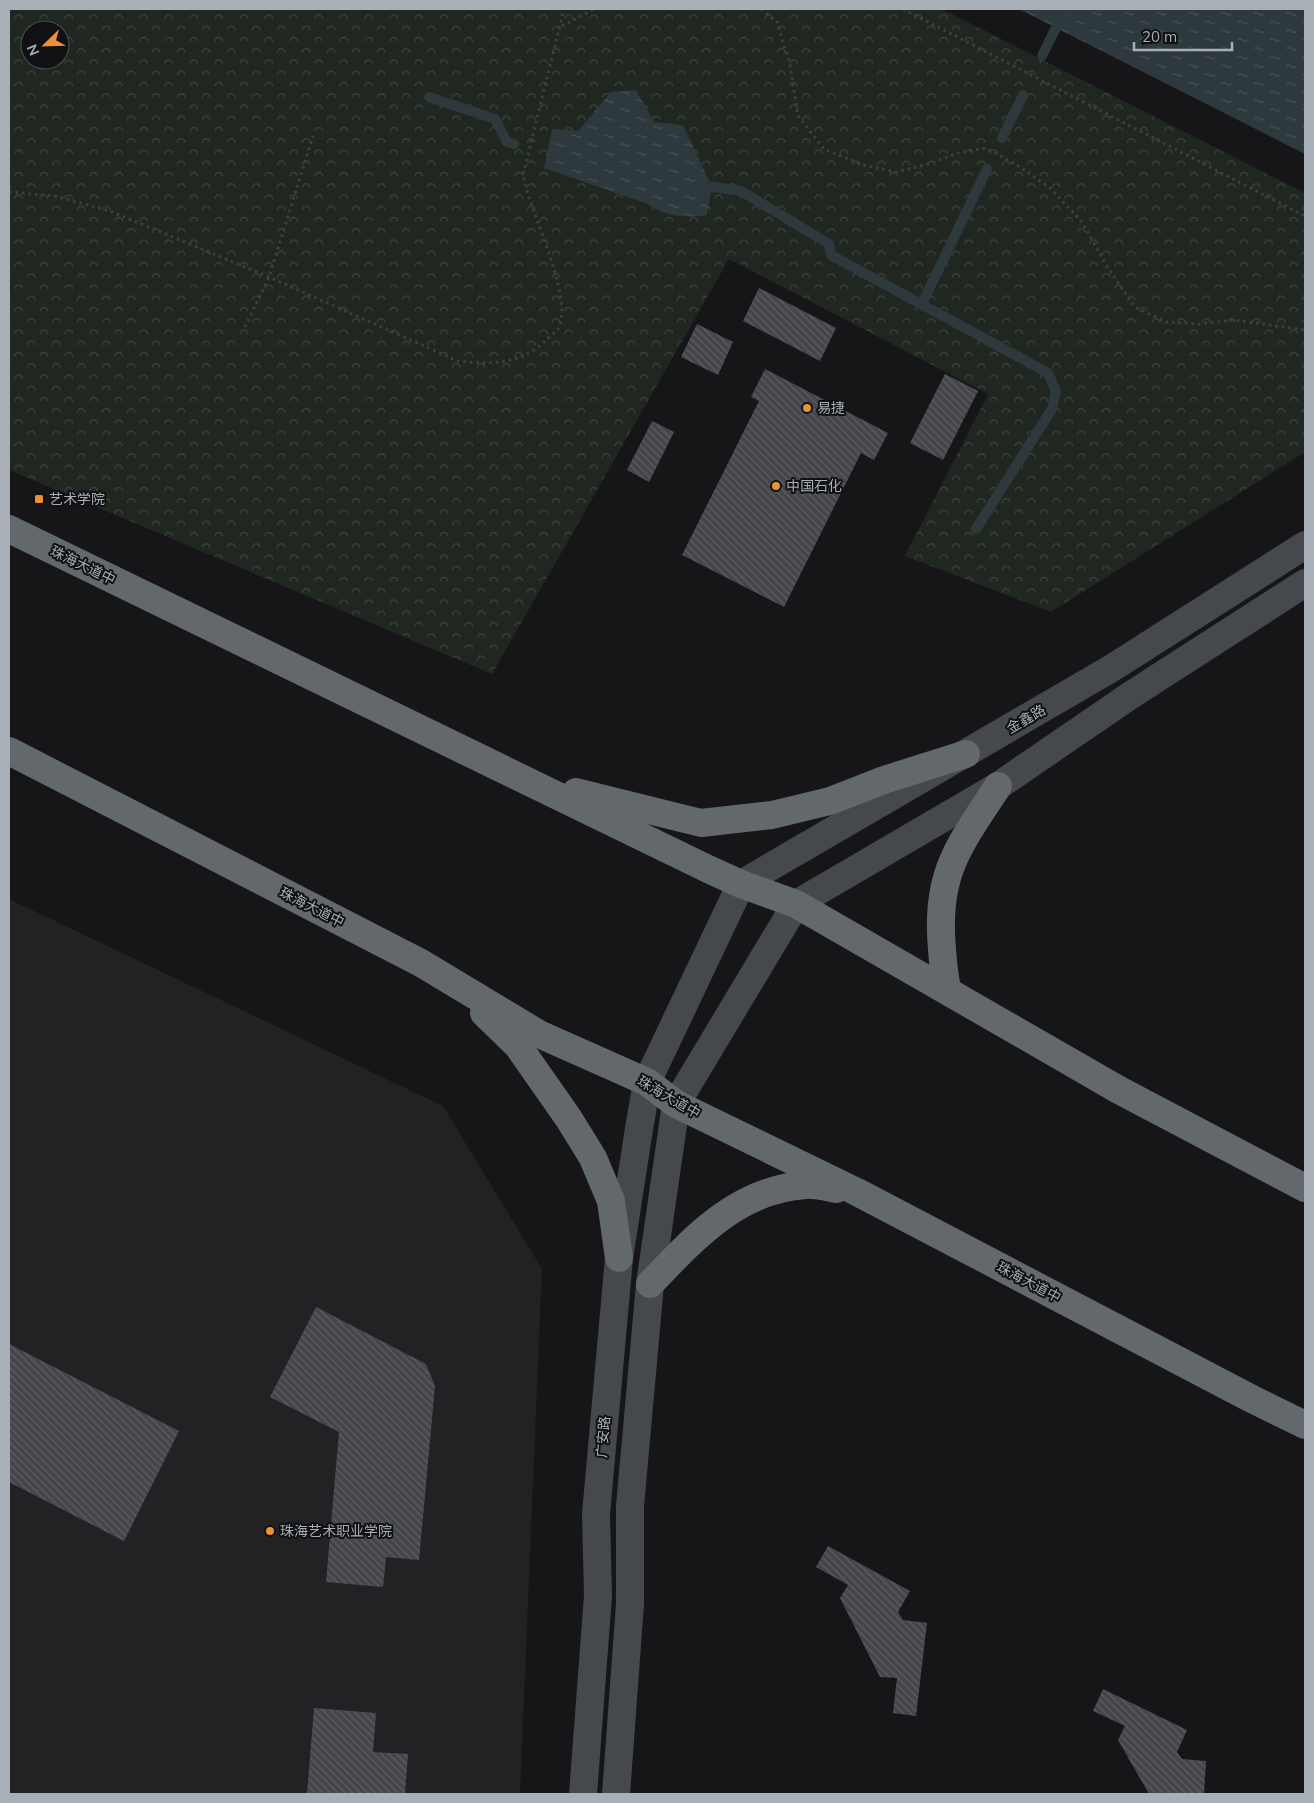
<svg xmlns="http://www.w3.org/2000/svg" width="1314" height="1803" viewBox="0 0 1314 1803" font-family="Mulish,'Noto Sans SC',sans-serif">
	<defs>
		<pattern id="park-crowns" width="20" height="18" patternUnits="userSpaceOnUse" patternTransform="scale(1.25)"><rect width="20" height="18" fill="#202720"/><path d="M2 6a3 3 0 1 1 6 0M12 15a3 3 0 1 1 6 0" fill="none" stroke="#3e443e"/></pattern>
		<pattern id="water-ripples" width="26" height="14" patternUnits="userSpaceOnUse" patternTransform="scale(1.25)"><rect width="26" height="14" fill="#2e393d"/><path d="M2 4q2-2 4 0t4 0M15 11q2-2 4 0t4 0" fill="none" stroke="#495357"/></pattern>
		<pattern id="building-back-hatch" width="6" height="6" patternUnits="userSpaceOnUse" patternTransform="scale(1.25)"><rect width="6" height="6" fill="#45464b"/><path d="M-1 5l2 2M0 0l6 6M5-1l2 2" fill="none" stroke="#5d5e63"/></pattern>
	</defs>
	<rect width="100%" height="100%" fill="#161618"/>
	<polygon fill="#222225" points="9,899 443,1106 542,1269 520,1794 9,1794"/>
	<path fill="url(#park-crowns)" fill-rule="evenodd" d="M 9,9 L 942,9 L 1305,193 L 1305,452 L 1051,612 L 905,556 L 988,394 L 729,259 L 492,674 L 9,470 ZM 30,30 L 60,30 L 60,60 L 30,60 Z"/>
	<g fill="url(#water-ripples)">
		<polygon points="1019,9 1305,9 1305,154"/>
		<path d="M 636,90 L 654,122 L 683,125 L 712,187 L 707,215 C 687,218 665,217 648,204 L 544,168 L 552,129 L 578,131 L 611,92 Z"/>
	</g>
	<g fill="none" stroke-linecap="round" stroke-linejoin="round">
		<g stroke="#2e393d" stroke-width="10">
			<polyline points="1042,56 1065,9"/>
			<polyline points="429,97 495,119 507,142 514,144"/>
			<polyline points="1002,138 1023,95"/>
			<polyline points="699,185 741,191 829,244 831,255 1048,373 1056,391 1052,409 976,529"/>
			<polyline points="922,304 987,169"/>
		</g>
	</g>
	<g fill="url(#building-back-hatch)">
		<polygon points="759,288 836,328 820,361 743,321"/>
		<polygon points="697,324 733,342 718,375 681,357"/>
		<polygon points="765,369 888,433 874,460 861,453 784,607 682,555 759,401 751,397"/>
		<polygon points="945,374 978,391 943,460 910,443"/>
		<polygon points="652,421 674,432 649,482 627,470"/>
		<polygon points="316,1307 426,1364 435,1386 419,1560 386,1557 383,1587 326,1582 339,1432 270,1397"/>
		<polygon points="9,1344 179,1431 124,1541 9,1482"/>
		<polygon points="828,1546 910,1591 898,1612 903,1620 927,1623 916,1716 893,1713 897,1678 880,1677 840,1598 848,1585 816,1567"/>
		<polygon points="1103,1689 1187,1730 1177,1752 1182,1759 1206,1761 1204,1794 1149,1794 1118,1740 1125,1726 1093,1711"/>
		<polygon points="314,1708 376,1713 373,1752 408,1754 405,1794 307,1794"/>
	</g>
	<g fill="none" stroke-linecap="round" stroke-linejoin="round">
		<g stroke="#3d4043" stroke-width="3" stroke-dasharray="2.5 4" stroke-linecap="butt">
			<polyline points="761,9 777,22 790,65 798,116 824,149 863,165 896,172 932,163 958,153 986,148 1017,165 1049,187 1082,222 1108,268 1135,307 1166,322 1200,324 1233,320 1305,330"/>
			<polyline points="903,9 1305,216"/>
			<polyline points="562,26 594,9"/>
			<path d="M 9,192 L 55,196 L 110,211 L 269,277 L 458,361 C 489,364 520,365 544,342 C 548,338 555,333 558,329 C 575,298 529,211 523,175 L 564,9"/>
			<polyline points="245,327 269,277 313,136"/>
		</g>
		<g stroke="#45484c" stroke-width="28">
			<polyline points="583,1794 598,1596 596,1514 619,1258 639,1129 647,1082 741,884 1112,668 1305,545"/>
			<polyline points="616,1794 630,1604 630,1506 650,1284 676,1104 796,904 998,786 1131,695 1305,583"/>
		</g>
		<g stroke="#63686d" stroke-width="28">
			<polyline points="9,529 708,869 741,884 796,904 1119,1090 1305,1188"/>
			<polyline points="9,751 421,963 539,1034 647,1082 676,1104 857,1192 1252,1399 1305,1425"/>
			<polyline points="576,792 701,823 772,815 830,801 884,780 966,754"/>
			<path d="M 948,991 C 944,978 943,963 942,949 C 935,873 959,846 998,786"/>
			<polyline points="484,1013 518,1046 569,1119 593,1158 611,1201 619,1258"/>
			<path d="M 650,1284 C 694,1238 738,1189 806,1185 C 815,1184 826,1187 836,1189"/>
		</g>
	</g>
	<g fill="#eb913a" stroke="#111113" stroke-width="2">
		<circle cx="807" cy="408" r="5"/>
		<circle cx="776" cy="486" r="5"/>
		<rect x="34" y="494" width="10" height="10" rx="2.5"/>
		<circle cx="270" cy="1531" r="5"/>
	</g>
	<g text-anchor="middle" stroke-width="4" stroke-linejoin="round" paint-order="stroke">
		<g font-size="14" fill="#a8afb7" stroke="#111113" text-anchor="start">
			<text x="817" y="413">易捷</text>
			<text x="786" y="491">中国石化</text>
			<text x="49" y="504">艺术学院</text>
			<text x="280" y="1536">珠海艺术职业学院</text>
		</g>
		<g font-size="14" fill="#a8afb7" stroke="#111113">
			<text transform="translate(83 565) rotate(26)" y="5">珠海大道中</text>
			<text transform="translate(1026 719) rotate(-30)" y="5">金鑫路</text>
			<text transform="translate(312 907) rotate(27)" y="5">珠海大道中</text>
			<text transform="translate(669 1097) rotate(30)" y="5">珠海大道中</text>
			<text transform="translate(1029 1282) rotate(28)" y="5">珠海大道中</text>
			<text transform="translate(603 1437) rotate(-85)" y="5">广安路</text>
		</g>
	</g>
	<rect width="1314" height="1803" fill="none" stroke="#a8afb7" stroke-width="20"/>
	<g transform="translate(45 45) rotate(247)"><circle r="24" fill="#111113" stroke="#4d5055"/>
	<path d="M0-4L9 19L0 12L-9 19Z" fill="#eb913a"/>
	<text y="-8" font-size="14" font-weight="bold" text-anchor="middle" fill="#a8afb7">N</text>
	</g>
	<path d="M1134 42v8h98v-8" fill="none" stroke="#a8afb7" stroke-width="2.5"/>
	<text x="1142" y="42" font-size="15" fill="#a8afb7" stroke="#111113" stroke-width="4" paint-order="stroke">20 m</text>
</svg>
